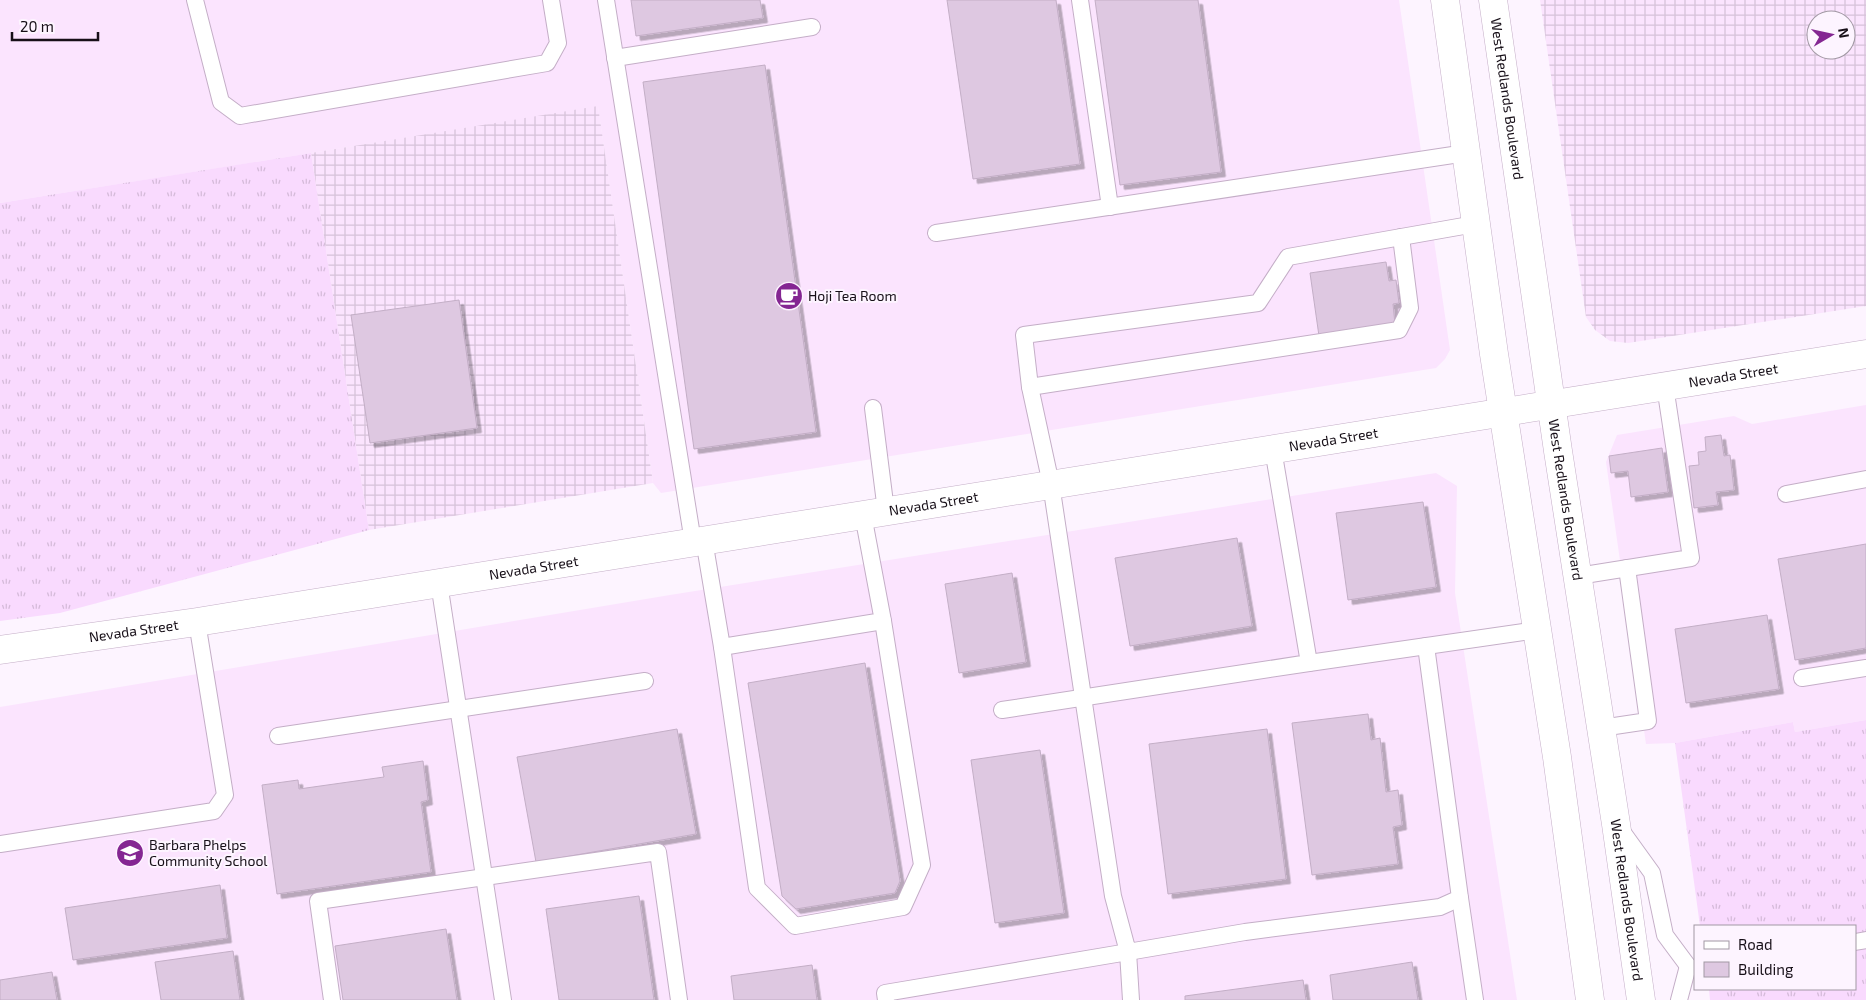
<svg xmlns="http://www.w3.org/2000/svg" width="1866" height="1000" viewBox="0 0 1866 1000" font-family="'Exo 2',sans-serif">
	<defs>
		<pattern id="industrial-grid" width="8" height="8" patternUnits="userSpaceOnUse" patternTransform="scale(1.25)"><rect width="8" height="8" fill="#fbe4fe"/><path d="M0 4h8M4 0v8" fill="none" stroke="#d6c2d9"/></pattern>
		<pattern id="grass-tufts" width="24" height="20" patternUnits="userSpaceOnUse" patternTransform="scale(1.25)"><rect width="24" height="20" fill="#f9dafe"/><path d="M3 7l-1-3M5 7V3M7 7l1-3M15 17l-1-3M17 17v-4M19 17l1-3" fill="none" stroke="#d5bad9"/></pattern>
		<filter id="shadow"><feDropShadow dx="4.5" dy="4.5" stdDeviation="0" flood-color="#0004"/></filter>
	</defs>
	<rect width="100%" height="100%" fill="#fdf4ff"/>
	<g fill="#fbe4fe">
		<polygon points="0,0 1399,0 1450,350 1445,359 1436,368 661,493 653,483 598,107 0,203"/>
		<polygon points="1866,405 1866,720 1795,732 1793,722 1675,743 1646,744 1606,462 1617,435 1734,416 1752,424"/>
		<polygon points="1436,473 1457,486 1455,593 1517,1000 0,1000 0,707 670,595"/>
	</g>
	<g fill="url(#industrial-grid)" fill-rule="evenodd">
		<path d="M 1540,0 L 1866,0 L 1866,306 L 1628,343 L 1610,341 L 1595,330 L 1586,317 ZM 1816,20 L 1846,20 L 1846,50 L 1816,50 Z"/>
		<polygon points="598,106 653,483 369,530 311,153"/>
	</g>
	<g fill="url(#grass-tufts)">
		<polygon points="311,153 369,530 60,613 0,621 0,203"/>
		<polygon points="1866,720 1866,1000 1710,1000 1709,989 1855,989 1855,926 1700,926 1675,743 1793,722 1795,732"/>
	</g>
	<g fill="#dec8e1" stroke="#c3aec6" filter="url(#shadow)">
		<polygon points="631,0 760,0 763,18 636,36"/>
		<polygon points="947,0 1056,0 1080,164 973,179"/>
		<polygon points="1095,0 1198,0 1221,172 1120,185"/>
		<polygon points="765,65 816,432 694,449 643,82"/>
		<polygon points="1386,262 1389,281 1396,280 1399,303 1393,304 1395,324 1319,336 1310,273"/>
		<polygon points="459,300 477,428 370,443 351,315"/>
		<polygon points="1721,435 1724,456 1730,455 1734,490 1716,492 1718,505 1694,508 1689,466 1699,465 1698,452 1706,451 1705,437"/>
		<polygon points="1662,448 1668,492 1631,497 1628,471 1611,473 1609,456"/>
		<polygon points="1423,502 1436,587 1348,600 1336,513"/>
		<polygon points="1237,538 1252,626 1130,646 1115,558"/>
		<polygon points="1866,544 1866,648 1795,660 1778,559"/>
		<polygon points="1012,573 1026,662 959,673 945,584"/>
		<polygon points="1767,615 1779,689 1686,703 1675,629"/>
		<polygon points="865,663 900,881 895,893 796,909 782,896 748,683"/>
		<polygon points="1368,714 1371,740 1380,738 1386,792 1398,790 1402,825 1393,827 1398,864 1312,875 1292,723"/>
		<polygon points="677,729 696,834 536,862 517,757"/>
		<polygon points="1267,729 1286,879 1168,894 1149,744"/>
		<polygon points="1040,750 1064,913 995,923 971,760"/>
		<polygon points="423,761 428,800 421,802 431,872 277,894 262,785 298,780 299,789 384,777 382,767"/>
		<polygon points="220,885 227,938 73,960 65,908"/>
		<polygon points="639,896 654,1000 559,1000 546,909"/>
		<polygon points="446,929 457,1000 343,1000 335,946"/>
		<polygon points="233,951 240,1000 161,1000 155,962"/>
		<polygon points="1412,962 1418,1000 1333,1000 1330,975"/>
		<polygon points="812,965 817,1000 734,1000 731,976"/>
		<polygon points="52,972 57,1000 0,1000 0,980"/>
		<polygon points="1303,980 1306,1000 1185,1000 1185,996"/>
	</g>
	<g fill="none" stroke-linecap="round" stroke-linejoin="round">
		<g stroke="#c4aec7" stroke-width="18">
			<g id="service">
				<polyline points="195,0 221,102 240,116 547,63 558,43 551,0"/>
				<polyline points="606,0 693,542"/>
				<polyline points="1080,0 1110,207"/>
				<polyline points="615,58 812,27"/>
				<polyline points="936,233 1466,153"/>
				<polyline points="1030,387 1399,330 1410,308 1401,237"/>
				<polyline points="873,408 886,511"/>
				<polyline points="1786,494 1866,479"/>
				<polyline points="704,540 722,647 883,621 863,515"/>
				<polyline points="1578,576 1691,558 1665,386"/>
				<polyline points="439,583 503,1000"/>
				<polyline points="1426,646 1460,898 1440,907 1245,932 1128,952 1113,896 1051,484 1030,387 1024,335 1258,303 1288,257 1475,224"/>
				<polyline points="722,647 757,888 795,926 903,907 922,865 883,621"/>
				<polyline points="1309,663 1537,630"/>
				<polyline points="1802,678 1866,668"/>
				<polyline points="1002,710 1309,663 1273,449"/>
				<polyline points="1601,728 1648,721 1627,568"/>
				<polyline points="278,736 645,681"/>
				<polyline points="1621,830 1652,873 1665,935 1688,966"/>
				<polyline points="0,844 214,811 225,795 197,622"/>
				<polyline points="1460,898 1475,1000"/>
				<polyline points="1855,942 1866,940"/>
				<polyline points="332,1000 318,901 658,852 679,1000"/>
				<polyline points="886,1000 885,993 1128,952 1131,1000"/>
				<polyline points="1679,1000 1688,966"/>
			</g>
		</g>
		<g stroke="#c4aec7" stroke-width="29">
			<g id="tertiary">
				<path id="s1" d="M 0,650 L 197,622 L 1866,354"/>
			</g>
		</g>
		<g stroke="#c4aec7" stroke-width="29">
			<g id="primary">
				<polyline points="1445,0 1494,354 1557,757 1590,1000"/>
				<path id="s2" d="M 1493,0 L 1558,451 L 1616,824 L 1641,1000"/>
			</g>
		</g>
		<use href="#service" stroke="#fff" stroke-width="16"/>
		<use href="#tertiary" stroke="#fff" stroke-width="28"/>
		<use href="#primary" stroke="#fff" stroke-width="28"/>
	</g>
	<defs>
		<g id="cafe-disc" transform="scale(1.4375)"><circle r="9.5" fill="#842692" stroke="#fdf4ff"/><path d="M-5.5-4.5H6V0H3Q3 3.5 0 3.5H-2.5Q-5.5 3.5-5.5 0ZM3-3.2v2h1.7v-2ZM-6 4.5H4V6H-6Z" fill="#fff"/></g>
		<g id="school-disc" transform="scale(1.4375)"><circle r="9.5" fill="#842692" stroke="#fdf4ff"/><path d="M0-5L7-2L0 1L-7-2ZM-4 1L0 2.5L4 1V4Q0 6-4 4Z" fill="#fff"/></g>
	</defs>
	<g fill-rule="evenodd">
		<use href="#cafe-disc" x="789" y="296"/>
		<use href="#school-disc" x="130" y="853"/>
	</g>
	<g text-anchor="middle" stroke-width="4" stroke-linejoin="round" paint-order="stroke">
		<g font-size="14" fill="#170f18" stroke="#fdf4ff">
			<text dy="5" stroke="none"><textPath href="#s2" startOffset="100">West Redlands Boulevard</textPath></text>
			<text dy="5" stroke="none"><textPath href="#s1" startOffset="1755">Nevada Street</textPath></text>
			<text dy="5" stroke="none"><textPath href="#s1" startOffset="1350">Nevada Street</textPath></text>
			<text dy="5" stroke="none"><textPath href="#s2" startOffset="505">West Redlands Boulevard</textPath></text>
			<text dy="5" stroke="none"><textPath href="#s1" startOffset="945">Nevada Street</textPath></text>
			<text dy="5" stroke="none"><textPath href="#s1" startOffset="540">Nevada Street</textPath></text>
			<text dy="5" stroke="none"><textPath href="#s1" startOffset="135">Nevada Street</textPath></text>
			<text dy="5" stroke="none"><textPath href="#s2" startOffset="910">West Redlands Boulevard</textPath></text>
		</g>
		<g font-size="14" fill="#170f18" stroke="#fdf4ff" text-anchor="start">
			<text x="808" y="301">Hoji Tea Room</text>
			<text x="149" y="850">Barbara Phelps<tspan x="149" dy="16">Community School</tspan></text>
		</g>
	</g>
	<rect x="1694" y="925" width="162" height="65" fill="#fdf4ff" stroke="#a198a3"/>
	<rect x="1704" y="941" width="25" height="8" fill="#ffffff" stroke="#a198a3"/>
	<text x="1738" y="950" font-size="15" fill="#170f18">Road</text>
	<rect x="1704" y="962" width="25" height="15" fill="#dec8e1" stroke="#a198a3"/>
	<text x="1738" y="975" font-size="15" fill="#170f18">Building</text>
	<g transform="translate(1831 35) rotate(81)"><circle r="24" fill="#fdf4ff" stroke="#a198a3"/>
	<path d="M0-4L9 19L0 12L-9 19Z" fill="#842692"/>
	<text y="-8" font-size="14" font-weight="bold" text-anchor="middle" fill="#170f18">N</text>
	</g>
	<path d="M12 32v8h86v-8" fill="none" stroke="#170f18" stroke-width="2.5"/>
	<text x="20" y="32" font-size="15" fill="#170f18" stroke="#fdf4ff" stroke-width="4" paint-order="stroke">20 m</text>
</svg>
